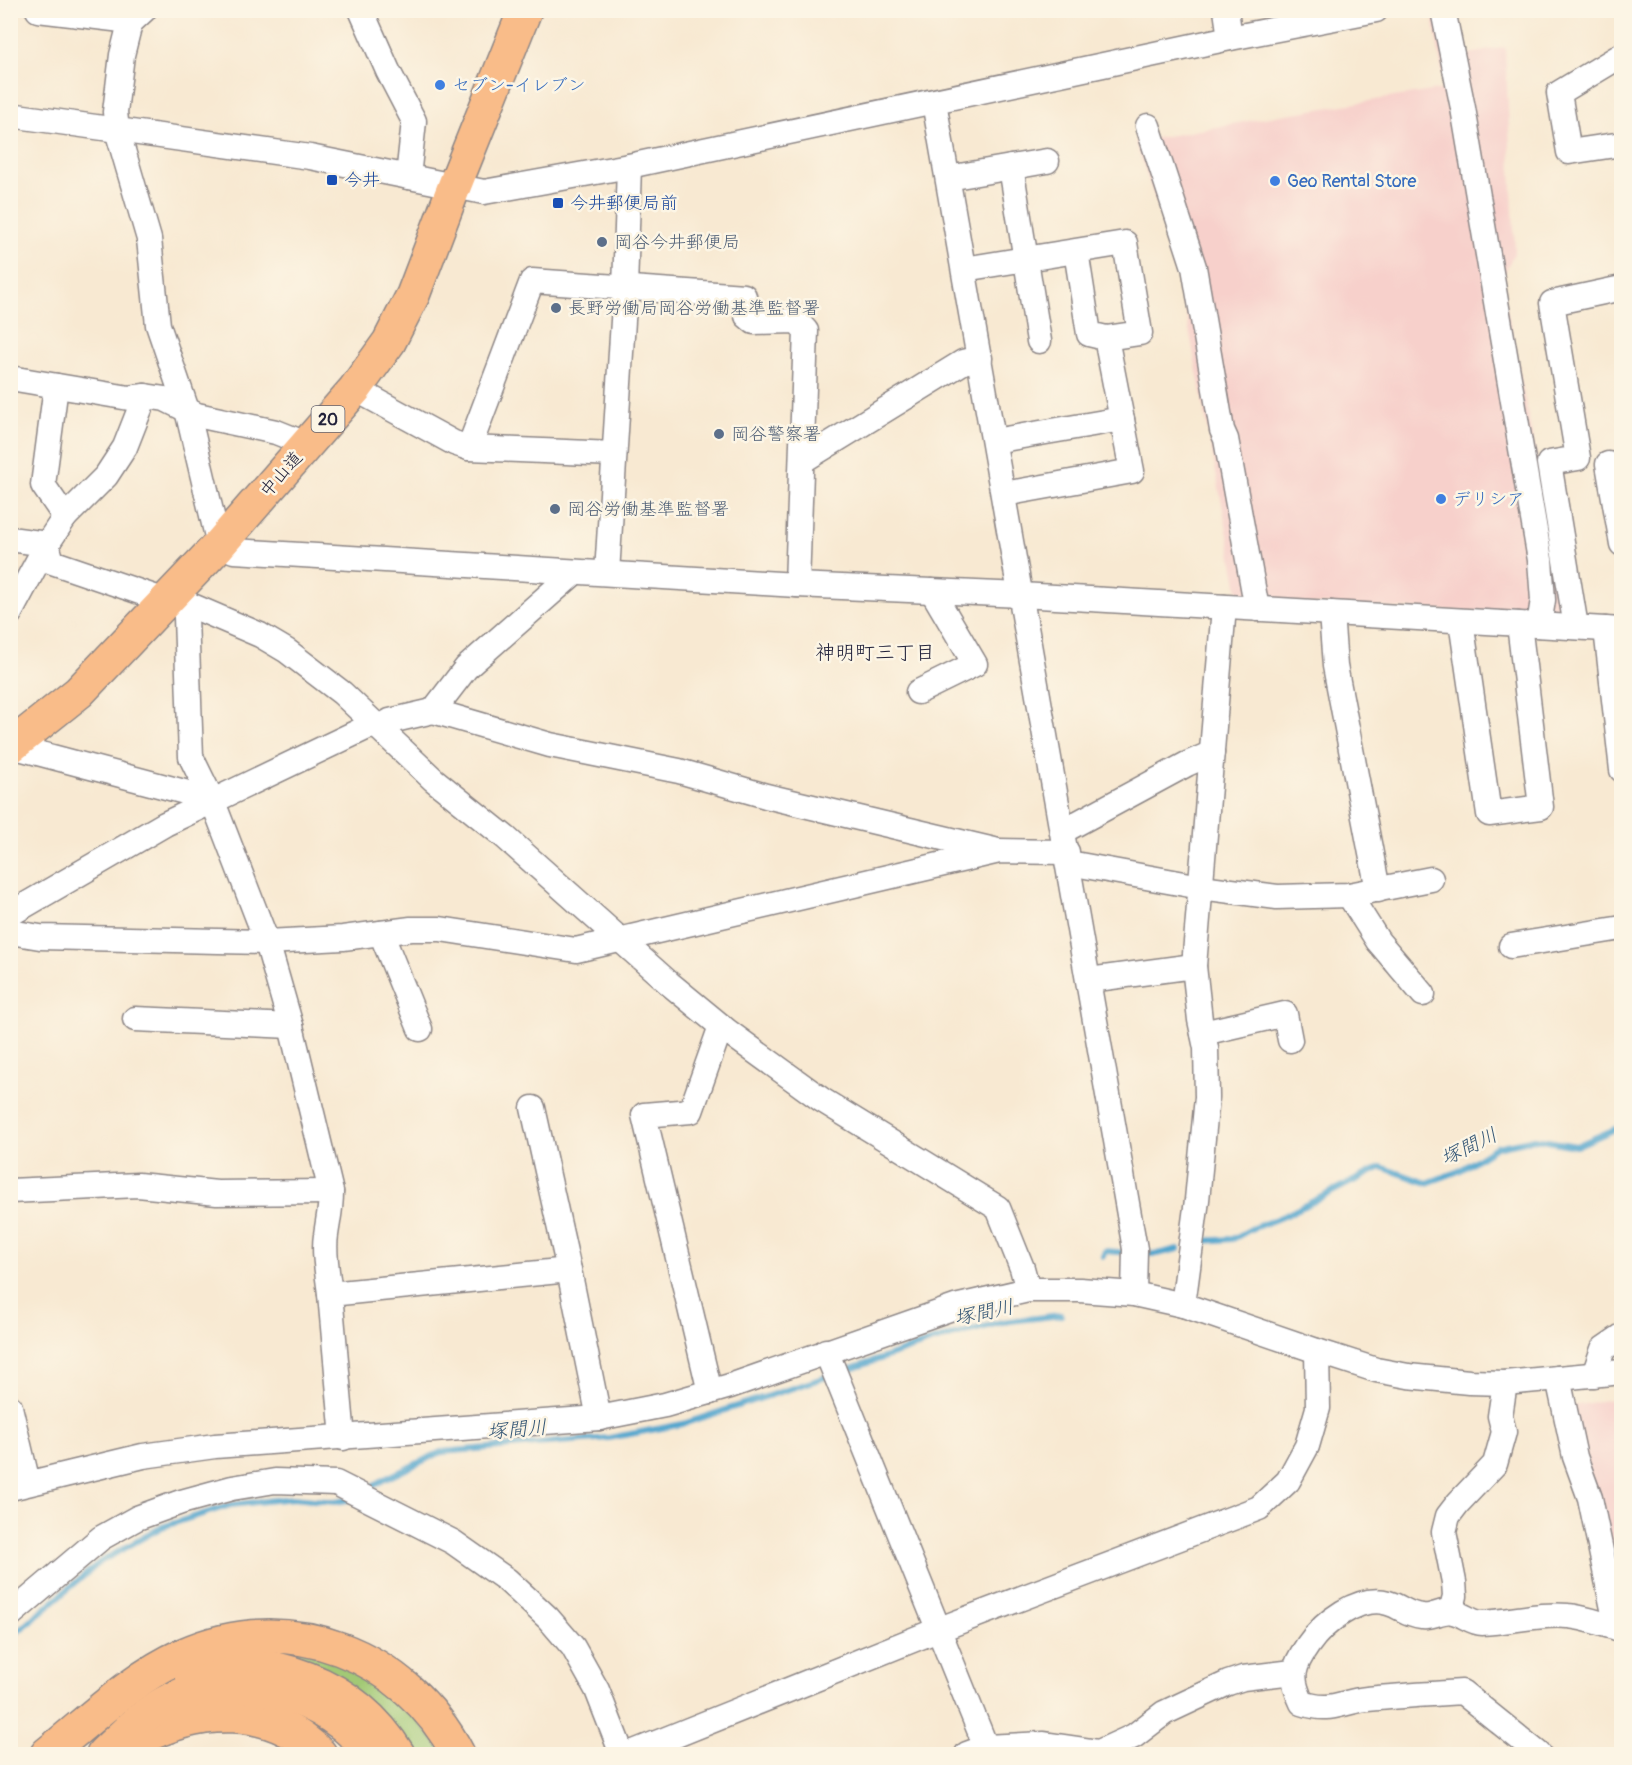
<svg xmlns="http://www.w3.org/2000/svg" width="1632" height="1765" viewBox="0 0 1632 1765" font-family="Pangolin,'Klee One',sans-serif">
	<rect width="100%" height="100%" fill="#fcf5e5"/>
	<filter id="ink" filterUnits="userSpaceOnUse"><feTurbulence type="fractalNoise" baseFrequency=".0167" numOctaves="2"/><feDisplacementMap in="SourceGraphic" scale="12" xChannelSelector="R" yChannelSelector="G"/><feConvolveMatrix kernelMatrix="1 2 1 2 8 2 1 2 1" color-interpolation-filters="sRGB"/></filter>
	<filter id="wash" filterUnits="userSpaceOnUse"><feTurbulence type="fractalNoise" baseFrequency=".008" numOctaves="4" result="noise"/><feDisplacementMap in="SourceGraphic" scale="24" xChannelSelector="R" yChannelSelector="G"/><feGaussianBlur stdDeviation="1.35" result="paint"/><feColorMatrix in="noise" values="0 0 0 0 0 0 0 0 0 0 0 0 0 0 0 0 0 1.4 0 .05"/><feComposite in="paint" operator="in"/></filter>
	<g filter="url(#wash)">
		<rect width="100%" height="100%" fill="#f8e9d2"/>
		<g fill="#f7d0cb">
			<polygon points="1456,12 1465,55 1505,47 1515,251 1501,280 1568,617 1240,600 1175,254 1135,142 1281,115 1445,89 1433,18"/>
			<polygon points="1611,1399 1613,1404 1621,1402 1621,1596 1568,1407"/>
		</g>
		<polygon fill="#a2c974" stroke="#627658" stroke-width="1.5" points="296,1649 345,1663 400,1699 445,1754 412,1754 271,1658"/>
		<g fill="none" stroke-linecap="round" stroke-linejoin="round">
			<g stroke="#52a6ce" stroke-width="6">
				<polyline points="1201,1241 1233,1239 1251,1229 1286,1215 1381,1167 1427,1183 1459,1171 1496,1147 1535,1139 1576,1146 1622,1126"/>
				<polyline points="1140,1253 1157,1254 1178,1249"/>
				<polyline points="1103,1256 1105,1251 1130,1253"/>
				<polyline points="839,1373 933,1341 1002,1322 1061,1315"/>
				<polyline points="366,1490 385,1479 441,1452 609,1438 683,1424 829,1376"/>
				<polyline points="10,1638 100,1562 162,1527 231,1505 293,1498 336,1502 352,1499"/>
			</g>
		</g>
	</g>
	<g filter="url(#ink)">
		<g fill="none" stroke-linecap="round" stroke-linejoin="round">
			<g stroke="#8d8686" stroke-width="27">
				<g id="minor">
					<polyline points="38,10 122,20 130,23"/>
					<polyline points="144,10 130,23 122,55 115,112 117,130 149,239 158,325 187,410 219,545 234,551 797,585 1021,595 1622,630"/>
					<polyline points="361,10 388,71 414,121 408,177"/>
					<polyline points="1226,10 1230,38"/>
					<polyline points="1443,10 1463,108 1540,560 1543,600 1539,625"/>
					<polyline points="1622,55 1559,93 1569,152 1622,144"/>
					<polyline points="934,102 1135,1249 1134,1294"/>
					<polyline points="10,115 310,157 484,192 629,166 1230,38 1376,10"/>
					<polyline points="1148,126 1194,267 1222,430 1226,439 1257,609"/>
					<polyline points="1011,167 1039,341"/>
					<polyline points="948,178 1047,161"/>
					<polyline points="964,269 1125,243 1140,333 1106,338 1089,334 1076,251"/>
					<polyline points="10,378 129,398 145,396 165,399 197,415 276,432 306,444"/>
					<polyline points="56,386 43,485 65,517"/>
					<polyline points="355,389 454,443 469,448 614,454"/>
					<polyline points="994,441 1122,419"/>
					<polyline points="469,448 532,281 744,296 747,316 754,322 797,321 806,331 797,585"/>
					<polyline points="802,461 963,362 980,358"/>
					<polyline points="1608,464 1622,544"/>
					<polyline points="1004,494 1132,471 1106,338"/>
					<polyline points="10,539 47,544 52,562 166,601 190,605 260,635 287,651 342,693 434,780 505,837 670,984 727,1031 822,1100 998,1208 1022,1268 1028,1290"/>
					<polyline points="575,572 466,668 433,711 550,745 679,771 766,796 994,850"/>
					<polyline points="607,573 625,289 629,166"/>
					<path d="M 190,605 L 186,617 L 191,757 L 213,802 L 267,942 L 291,1026 L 331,1192 C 331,1209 328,1220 326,1235 C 323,1254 328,1275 330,1294"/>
					<polyline points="10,613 47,544 65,517 106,476 125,447 145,396"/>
					<polyline points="1331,613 1335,666 1378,890"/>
					<polyline points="1461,621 1489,814 1541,807 1519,624"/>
					<polyline points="1576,627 1549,463 1578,458 1552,303 1622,288"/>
					<polyline points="1606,629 1622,770"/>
					<polyline points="918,692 975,664 932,591"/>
					<polyline points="378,728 390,721 433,711"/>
					<polyline points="11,746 211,799"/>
					<polyline points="1063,831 1187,764 1212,753"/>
					<polyline points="1069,863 1201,887 1277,897 1349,895 1431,879"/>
					<polyline points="1349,895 1378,941 1423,994"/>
					<polyline points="10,914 165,824 374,724"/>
					<polyline points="10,932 40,937 267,942 343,938 411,929 440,929 576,950 999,851 1067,852"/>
					<polyline points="381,933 420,1029"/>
					<polyline points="1511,946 1622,928"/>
					<polyline points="1089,980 1194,966"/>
					<polyline points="135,1019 291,1026"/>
					<polyline points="1203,1033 1285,1014 1290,1040"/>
					<polyline points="533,1108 569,1270"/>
					<polyline points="10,1191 138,1185 217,1193 331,1192"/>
					<polyline points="1183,1305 1197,1200 1207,1097 1206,1048 1200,1020 1194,966 1224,607"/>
					<polyline points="826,1351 986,1747"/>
					<polyline points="1594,1375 1603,1349 1622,1336"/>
					<polyline points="1558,1378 1575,1457 1590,1498 1617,1628"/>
					<polyline points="710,1392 644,1115 691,1111 721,1026"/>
					<polyline points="10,1407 28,1483"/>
					<polyline points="343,1438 330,1294 569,1270 599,1418"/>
					<polyline points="10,1488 143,1456 215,1446 599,1418 665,1405 730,1386 955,1307 1028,1290 1080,1290 1134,1294 1183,1305 1317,1351 1376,1370 1408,1376 1469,1382 1505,1383 1622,1372"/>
					<polyline points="1451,1611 1455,1596 1454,1582 1444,1532 1448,1516 1458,1503 1495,1464 1504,1432 1500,1416 1505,1383"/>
					<polyline points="10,1615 101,1538 137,1518 181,1502 232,1488 275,1481 336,1483 453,1542 507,1580 548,1618 573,1647 597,1690 622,1754"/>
					<polyline points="629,1754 940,1629 1259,1508 1288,1481 1307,1446 1318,1408 1317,1351"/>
					<polyline points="967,1754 986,1747 1044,1744 1099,1752 1134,1736 1164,1713 1228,1683 1243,1678 1293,1672"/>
					<path d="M 1539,1754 L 1462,1692 C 1430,1694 1398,1696 1367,1699 C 1339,1702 1332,1713 1302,1703 C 1290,1678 1292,1668 1308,1645 C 1323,1623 1359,1594 1388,1603 C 1402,1607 1405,1614 1422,1616 C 1432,1618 1443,1609 1453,1612 C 1463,1614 1472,1623 1482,1623 C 1511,1622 1539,1613 1568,1616 C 1584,1617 1601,1624 1617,1628 L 1622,1631"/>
				</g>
			</g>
			<g stroke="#8d8686" stroke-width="36">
				<g id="highway">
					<polyline points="10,747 79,692 219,545 355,389 389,342 413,295 454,187 525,10"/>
					<path d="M 188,1668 C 269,1653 354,1682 398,1754"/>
					<path d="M 139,1739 C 198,1708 270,1703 320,1754"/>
					<path d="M 47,1754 C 90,1720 132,1678 183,1655 C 288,1607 406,1654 458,1754"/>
					<path d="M 103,1754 C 124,1734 144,1713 170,1700 C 233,1667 332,1696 370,1754"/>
				</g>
			</g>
			<use href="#minor" stroke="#fff" stroke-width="24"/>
			<use href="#highway" stroke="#f9bc89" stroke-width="33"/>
		</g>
	</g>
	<g fill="#3f7fe0" stroke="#fcf5e5" stroke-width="2">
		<circle cx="440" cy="85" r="6"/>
		<circle cx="1275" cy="181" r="6"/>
		<circle cx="1441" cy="499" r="6"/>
	</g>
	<g fill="#1a4fb4" stroke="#fcf5e5" stroke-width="2">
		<rect x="326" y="174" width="12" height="12" rx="3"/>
		<rect x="552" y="197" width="12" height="12" rx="3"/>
	</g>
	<g fill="#5c6f8a" stroke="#fcf5e5" stroke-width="2">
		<circle cx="602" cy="242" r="6"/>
		<circle cx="556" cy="308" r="6"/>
		<circle cx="719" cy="434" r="6"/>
		<circle cx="555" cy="509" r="6"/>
	</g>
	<g text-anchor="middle" stroke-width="5" stroke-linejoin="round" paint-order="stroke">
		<rect fill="#fcf5e5" stroke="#63616e" stroke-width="1.5" x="311.5" y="406" width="33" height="26" rx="4.5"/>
		<g font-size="16" font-weight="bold" fill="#22223b">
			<text x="328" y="425">20</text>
		</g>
		<g font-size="18" fill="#366cbe" stroke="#fcf5e5" text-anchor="start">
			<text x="452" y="91">セブン-イレブン</text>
			<text x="1287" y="187">Geo Rental Store</text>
			<text x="1453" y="505">デリシア</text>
		</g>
		<g font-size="18" fill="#164399" stroke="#fcf5e5" text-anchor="start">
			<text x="344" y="186">今井</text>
			<text x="570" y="209">今井郵便局前</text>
		</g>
		<g font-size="18" fill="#4e5e75" stroke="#fcf5e5" text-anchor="start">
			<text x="614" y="248">岡谷今井郵便局</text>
			<text x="568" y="314">長野労働局岡谷労働基準監督署</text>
			<text x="731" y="440">岡谷警察署</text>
			<text x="567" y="515">岡谷労働基準監督署</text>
		</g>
		<g font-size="18" fill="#22223b" stroke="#fcf5e5">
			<text transform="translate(281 474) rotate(-49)" y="6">中山道</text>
		</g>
		<g font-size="20" fill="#22223b" stroke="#fcf5e5">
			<text x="875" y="659">神明町三丁目</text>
		</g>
		<g font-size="20" font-style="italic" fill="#355776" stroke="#fcf5e5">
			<text transform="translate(1469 1146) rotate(-26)" y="7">塚間川</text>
			<text transform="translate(984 1312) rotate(-12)" y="7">塚間川</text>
			<text transform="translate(517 1429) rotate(-5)" y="7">塚間川</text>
		</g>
	</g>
	<rect width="1632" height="1765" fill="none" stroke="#fcf5e5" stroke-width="36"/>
</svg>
